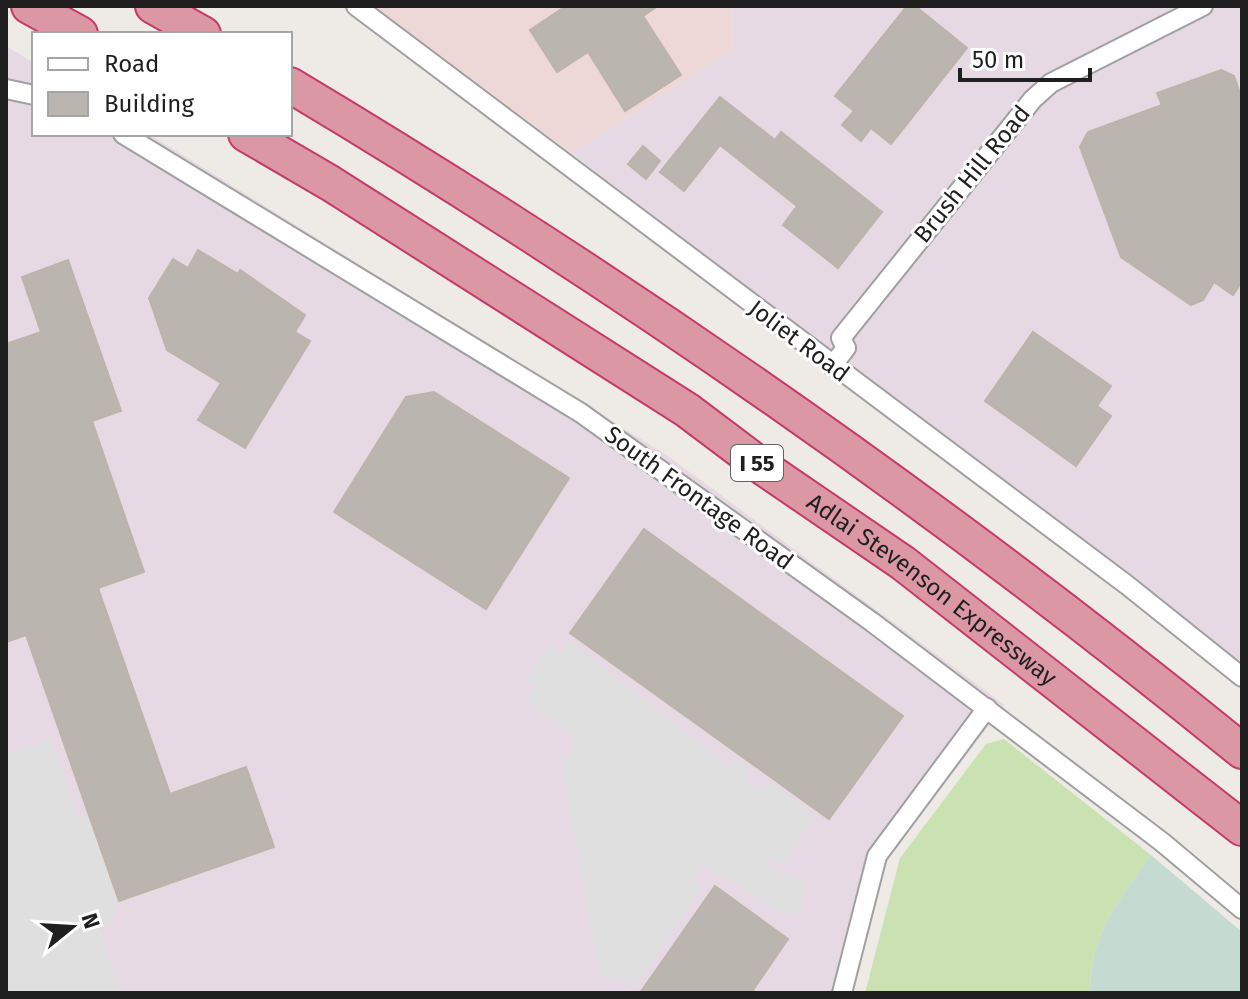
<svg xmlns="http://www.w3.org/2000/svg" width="1248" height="999" viewBox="0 0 1248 999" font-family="'Fira Sans',sans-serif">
	<rect width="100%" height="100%" fill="#eeebe6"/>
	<polygon fill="#edd8d7" points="374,6 732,6 733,50 571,153"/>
	<g fill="#e6d9e4">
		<polygon points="732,6 1242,6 1242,676 1148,593 571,153 733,50"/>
		<polygon points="6,46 34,63 34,134 149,134 668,456 1005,705 882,864 850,993 6,993"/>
	</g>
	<path fill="#cae2b2" d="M 1004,739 L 1151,855 C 1117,904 1091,931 1090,993 L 865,993 L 900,858 L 986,744 Z"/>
	<path fill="#c5dad0" d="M 1151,855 L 1242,932 L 1242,993 L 1090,993 C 1091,931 1117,904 1151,855 Z"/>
	<g fill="#dfdfdf">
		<polygon points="569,641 729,767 736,758 750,768 744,779 762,793 771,783 815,816 781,864 770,857 765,862 771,868 806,881 801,915 780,911 704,865 693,880 702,888 634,987 625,981 600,977 564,778 564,762 574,744 574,736 527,700 535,686 525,680 550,645 562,652"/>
		<polygon points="50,739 79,819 90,816 118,897 113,922 100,928 121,993 6,993 6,754"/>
	</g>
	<g fill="#bbb5af" stroke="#beb3aa" stroke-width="2">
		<polygon points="566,6 658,6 643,16 681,75 625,111 588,52 557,72 530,30"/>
		<polygon points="907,6 915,6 967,48 891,144 871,128 861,141 842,125 854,111 835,96"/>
		<polygon points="1221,70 1234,76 1242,99 1242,281 1233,295 1214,282 1203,300 1191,305 1121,257 1080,147 1088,132 1162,105 1157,93"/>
		<polygon points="720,97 775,140 781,132 882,212 838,268 783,225 797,206 720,145 684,191 660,172"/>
		<polygon points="643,146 660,161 646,179 628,164"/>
		<polygon points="198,250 238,274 240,270 305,315 295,332 310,341 245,448 198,420 221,383 167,350 149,298 173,259 188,268"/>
		<polygon points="68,260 121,411 92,421 144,572 98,588 170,794 246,767 274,847 119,901 26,635 6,642 6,344 41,332 22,277"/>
		<polygon points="1033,332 1111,386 1097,406 1111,416 1076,466 985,401"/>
		<polygon points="434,392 569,478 486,609 334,512 406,397"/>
		<polygon points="644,529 903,716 829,819 570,633"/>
		<polygon points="715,886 788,939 751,993 640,993"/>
	</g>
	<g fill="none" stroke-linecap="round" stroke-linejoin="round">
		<g stroke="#a0a0a0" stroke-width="22">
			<g id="street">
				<polyline points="356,6 1127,585 1242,677"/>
				<polyline points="6,89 34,95"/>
				<polyline points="123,134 581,413 872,622 1162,842 1242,909"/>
				<polyline points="832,366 846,348 841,338 1033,99 1051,83 1203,6"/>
				<polyline points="842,993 877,856 987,708"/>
			</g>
		</g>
		<g stroke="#c53a6a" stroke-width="38">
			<g id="highway">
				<polyline points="29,6 80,34"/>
				<polyline points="153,6 203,34"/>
				<path d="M 290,85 C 623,284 942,507 1242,751"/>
				<path id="s1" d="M 246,134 L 330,183 L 687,410 L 764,468 L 903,563 L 1242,828"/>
			</g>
		</g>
		<use href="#street" stroke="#fff" stroke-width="18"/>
		<use href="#highway" stroke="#dc97a4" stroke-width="34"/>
	</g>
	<g text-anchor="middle" stroke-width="6" stroke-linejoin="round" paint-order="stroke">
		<rect fill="#fff" stroke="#626262" stroke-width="2" x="731" y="445" width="52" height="36" rx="6"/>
		<g font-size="22" font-weight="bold" fill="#1f1f1f">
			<text x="757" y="471">I 55</text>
		</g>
		<g font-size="24" fill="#1f1f1f" stroke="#fff">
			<text transform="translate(972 174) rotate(-51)" y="8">Brush Hill Road</text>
			<text transform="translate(799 341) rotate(37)" y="8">Joliet Road</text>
			<text transform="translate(699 498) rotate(36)" y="8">South Frontage Road</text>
			<text dy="8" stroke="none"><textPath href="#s1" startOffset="824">Adlai Stevenson Expressway</textPath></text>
		</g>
	</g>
	<rect width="1248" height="999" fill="none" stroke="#1f1f1f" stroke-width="16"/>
	<rect x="32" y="32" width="260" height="104" fill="#ffffff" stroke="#a5a5a5" stroke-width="2"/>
	<rect x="48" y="58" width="40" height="12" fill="#ffffff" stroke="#a5a5a5" stroke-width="2"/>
	<text x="104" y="72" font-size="24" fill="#1f1f1f">Road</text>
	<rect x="48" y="92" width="40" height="24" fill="#bbb5af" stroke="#a5a5a5" stroke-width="2"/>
	<text x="104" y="112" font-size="24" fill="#1f1f1f">Building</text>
	<g transform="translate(72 927) rotate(72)" stroke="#ffffff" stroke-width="6" paint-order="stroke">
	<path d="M0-6L14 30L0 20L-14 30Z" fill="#1f1f1f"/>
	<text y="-12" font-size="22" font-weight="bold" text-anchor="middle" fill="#1f1f1f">N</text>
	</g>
	<path d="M960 68v12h130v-12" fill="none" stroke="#1f1f1f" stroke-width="4"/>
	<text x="972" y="68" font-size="24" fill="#1f1f1f" stroke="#ffffff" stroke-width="6" paint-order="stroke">50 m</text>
</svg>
